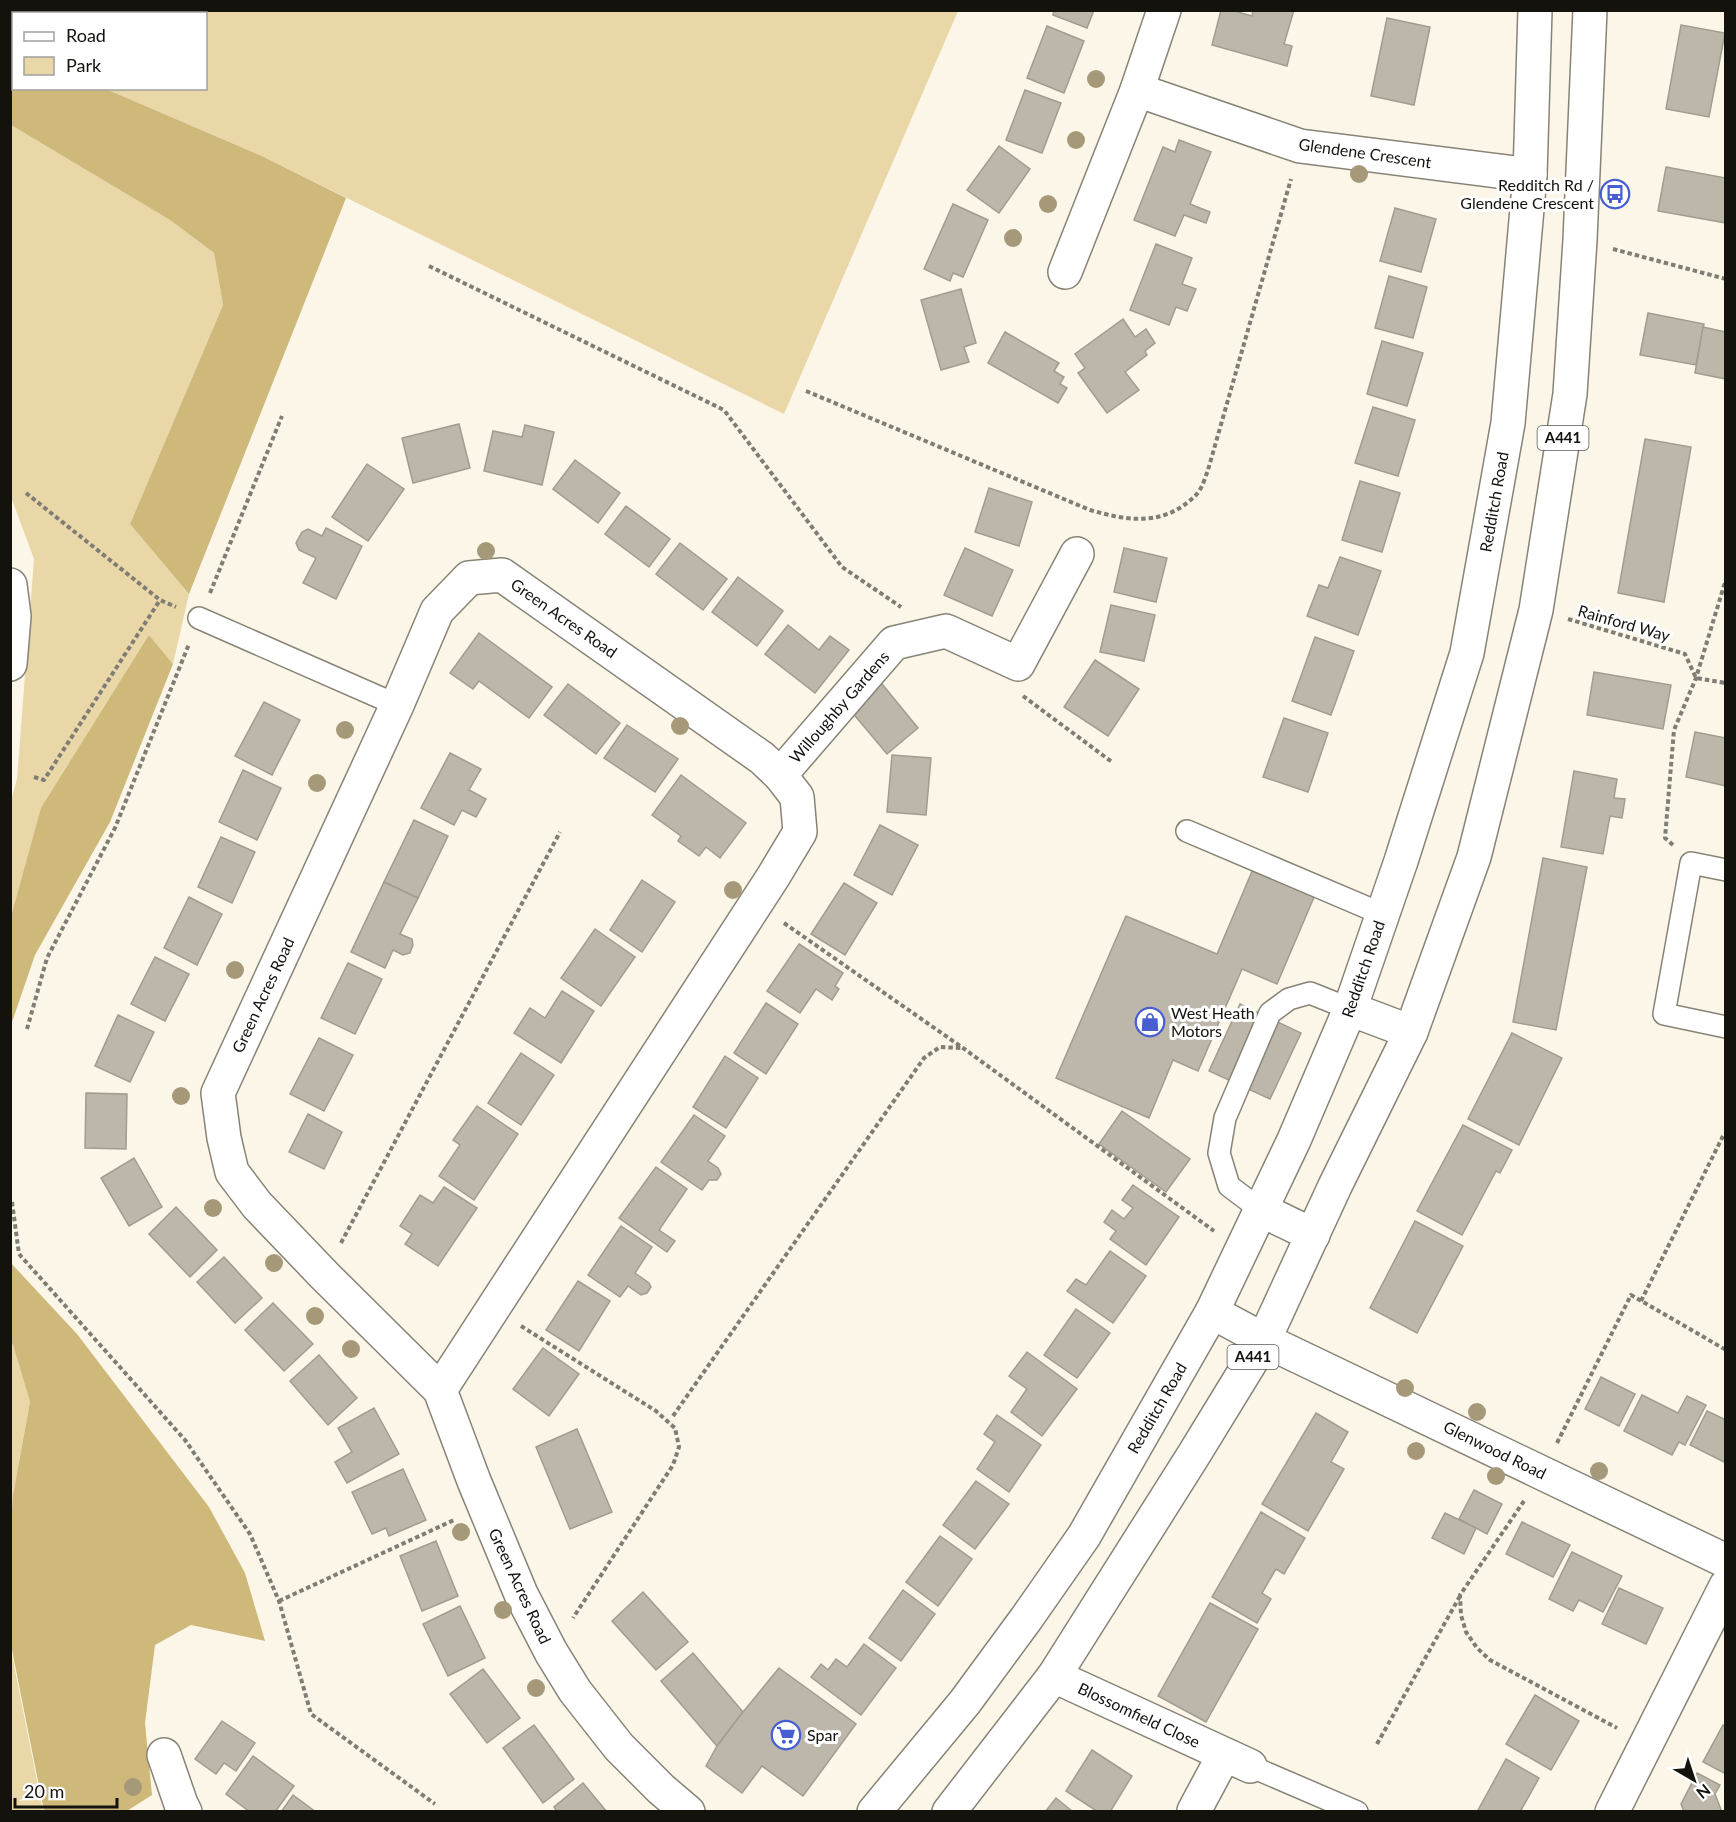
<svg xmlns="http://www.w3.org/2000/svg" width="1736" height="1822" viewBox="0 0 1736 1822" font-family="Lato,sans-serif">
	<rect width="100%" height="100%" fill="#fbf6e8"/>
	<g fill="#e9d7a8">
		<polygon points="11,10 958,11 784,414 264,157 106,89 206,88 206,14 14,14 13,48 11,47"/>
		<polygon points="11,125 170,220 214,253 223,305 130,524 189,594 173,664 149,635 11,917 11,801 17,779 34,559 10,494"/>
		<polygon points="11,1342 13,1345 30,1402 13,1495 11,1533"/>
		<polygon points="10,1645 43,1811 11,1811"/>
	</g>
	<g fill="#ceb87a">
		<polygon points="11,47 13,48 14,88 106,89 264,157 346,198 189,594 130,524 223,305 214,253 170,220 11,125"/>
		<polygon points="149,635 173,664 110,822 35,955 11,1025 11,917 41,808"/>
		<polygon points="10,1262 77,1334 209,1507 245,1573 265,1641 191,1625 155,1645 145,1723 152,1795 127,1811 44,1811 11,1645 10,1533 13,1495 30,1402 13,1345 11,1342"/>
	</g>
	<g fill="#bcb7aa" stroke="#a09c8f" stroke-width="1.5">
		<polygon points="1054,10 1094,10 1087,28 1053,15"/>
		<polygon points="1221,10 1231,10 1252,16 1253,10 1294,10 1284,44 1292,46 1287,66 1212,45"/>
		<polygon points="1387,18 1430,27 1414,105 1371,96"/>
		<polygon points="1681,25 1725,33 1709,117 1666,109"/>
		<polygon points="1047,26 1084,41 1064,93 1027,78"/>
		<polygon points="1025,90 1061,103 1042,153 1006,140"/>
		<polygon points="1179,140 1211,152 1190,204 1210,212 1206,223 1184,215 1175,236 1134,220 1163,147 1175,152"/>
		<polygon points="999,146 1030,169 999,213 967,190"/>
		<polygon points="1666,167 1726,178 1726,223 1658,211"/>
		<polygon points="953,204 988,220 963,277 953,273 950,281 924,269"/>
		<polygon points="1395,208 1436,219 1421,272 1380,261"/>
		<polygon points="1156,244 1192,258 1182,284 1196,289 1187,311 1176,307 1169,325 1130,310"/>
		<polygon points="1389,276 1427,287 1413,338 1375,328"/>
		<polygon points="961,289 976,343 964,347 969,362 941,370 921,300"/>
		<polygon points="1648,313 1704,324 1696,365 1640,355"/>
		<polygon points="1123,319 1135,337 1146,329 1155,343 1145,351 1147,355 1125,372 1139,390 1107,413 1078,373 1085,368 1075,354"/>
		<polygon points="1703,327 1726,332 1726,379 1695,373"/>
		<polygon points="1005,332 1059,363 1054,371 1064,377 1060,384 1067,388 1058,403 988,363"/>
		<polygon points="1382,341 1423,353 1407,406 1367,394"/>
		<polygon points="1373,407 1415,420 1398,476 1355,463"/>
		<polygon points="459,424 470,468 413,483 402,438"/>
		<polygon points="525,425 554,432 542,485 484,471 493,431 522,437"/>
		<polygon points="1645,439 1691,447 1664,602 1618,593"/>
		<polygon points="575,460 620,493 598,523 553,489"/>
		<polygon points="367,464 404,489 368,541 332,517"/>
		<polygon points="1360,481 1400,493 1382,552 1342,540"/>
		<polygon points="989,488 1032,502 1019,546 975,532"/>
		<polygon points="626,506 670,539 649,567 605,534"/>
		<polygon points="326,528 362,546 336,599 303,583 316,558 299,550 296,543 302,532 308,529 322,536"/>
		<polygon points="680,543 727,579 703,610 656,574"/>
		<polygon points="965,548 1013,570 992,616 944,595"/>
		<polygon points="1124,548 1167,558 1156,602 1114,592"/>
		<polygon points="1340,557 1381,571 1358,635 1307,616 1319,585 1328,588"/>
		<polygon points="738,577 783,611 757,646 712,612"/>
		<polygon points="1111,605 1155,615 1144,661 1100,652"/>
		<polygon points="788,625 819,650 830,636 849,650 815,693 765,654"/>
		<polygon points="479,633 552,687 529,718 479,681 473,689 450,673"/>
		<polygon points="1315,637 1354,651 1331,715 1292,701"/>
		<polygon points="1095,660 1139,689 1108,736 1064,707"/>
		<polygon points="1594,672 1671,685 1663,729 1587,715"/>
		<polygon points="878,679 918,728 887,754 846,705"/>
		<polygon points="568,684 620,723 596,754 544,715"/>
		<polygon points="264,702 300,720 272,775 235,756"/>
		<polygon points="1284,718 1328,733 1308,792 1263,777"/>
		<polygon points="627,725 678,759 655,792 604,758"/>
		<polygon points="1695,732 1726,738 1726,786 1686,777"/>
		<polygon points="450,753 481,769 469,790 486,799 476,817 462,810 454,825 421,808"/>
		<polygon points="892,755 931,758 926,815 887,812"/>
		<polygon points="243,770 281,788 257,840 219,822"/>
		<polygon points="1574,771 1617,779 1614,798 1625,799 1622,818 1610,816 1603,854 1561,847"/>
		<polygon points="681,775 746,823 720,858 706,847 699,856 678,841 681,836 652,815"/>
		<polygon points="414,820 448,836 418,898 384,882"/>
		<polygon points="880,825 918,845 892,895 854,875"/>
		<polygon points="221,837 255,852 232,903 198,887"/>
		<polygon points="1543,858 1587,867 1556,1030 1513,1022"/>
		<polygon points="1253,869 1315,895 1277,984 1242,969 1198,1071 1173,1060 1149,1118 1056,1078 1126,916 1217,954"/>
		<polygon points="642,880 675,902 642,952 610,930"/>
		<polygon points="384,882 418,898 400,934 412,939 413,945 410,953 403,955 393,950 385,968 351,952"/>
		<polygon points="844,883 877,903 845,955 811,934"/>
		<polygon points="189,897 222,914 197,965 164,948"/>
		<polygon points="595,929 635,957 601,1006 561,978"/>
		<polygon points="799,944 843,973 835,986 839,989 832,1000 816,989 800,1013 767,991"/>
		<polygon points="155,957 189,974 165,1021 131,1004"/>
		<polygon points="348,963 382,979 355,1034 321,1018"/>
		<polygon points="562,991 594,1011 561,1063 514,1033 530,1008 545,1018"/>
		<polygon points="766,1003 798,1024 766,1074 734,1053"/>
		<polygon points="1240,1004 1301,1033 1270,1099 1209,1071"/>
		<polygon points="118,1015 154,1032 130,1082 95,1066"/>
		<polygon points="1512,1033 1562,1058 1519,1145 1468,1119"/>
		<polygon points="319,1038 353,1055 324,1111 290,1094"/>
		<polygon points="521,1053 554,1075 521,1125 488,1103"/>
		<polygon points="725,1056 758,1078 726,1128 693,1107"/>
		<polygon points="86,1093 127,1094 126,1149 85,1148"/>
		<polygon points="477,1106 518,1134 474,1200 439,1176 460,1145 453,1140"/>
		<polygon points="1122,1111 1190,1159 1166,1192 1099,1144"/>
		<polygon points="308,1114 342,1132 324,1169 289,1152"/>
		<polygon points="694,1115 725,1136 708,1161 718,1168 721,1174 717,1180 709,1180 702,1190 661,1162"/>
		<polygon points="1463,1125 1512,1150 1500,1173 1496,1171 1462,1235 1417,1211"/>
		<polygon points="134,1158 162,1207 129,1226 101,1178"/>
		<polygon points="656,1167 687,1189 659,1230 675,1241 667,1252 619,1218"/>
		<polygon points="1133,1185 1179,1217 1146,1265 1110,1239 1116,1231 1104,1222 1112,1210 1124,1219 1133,1208 1122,1200"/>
		<polygon points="444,1187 477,1208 438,1266 405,1244 412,1234 400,1226 420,1195 433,1203"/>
		<polygon points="176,1207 217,1250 190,1277 149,1234"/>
		<polygon points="1415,1221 1463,1246 1417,1333 1370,1308"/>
		<polygon points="621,1226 652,1247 635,1273 649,1283 651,1287 647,1293 641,1295 628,1286 620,1297 588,1275"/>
		<polygon points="1110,1251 1146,1276 1113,1323 1067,1291 1076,1279 1086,1285"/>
		<polygon points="224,1257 262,1298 235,1323 197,1282"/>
		<polygon points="578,1281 610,1301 579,1351 546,1330"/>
		<polygon points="273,1303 313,1344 284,1371 245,1330"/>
		<polygon points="1076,1309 1110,1333 1077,1378 1044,1355"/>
		<polygon points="543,1348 579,1374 549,1416 513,1389"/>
		<polygon points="1027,1352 1077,1389 1042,1436 1011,1412 1027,1389 1009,1376"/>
		<polygon points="319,1355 357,1398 328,1425 290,1381"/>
		<polygon points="1601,1377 1635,1394 1619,1426 1585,1409"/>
		<polygon points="1642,1395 1678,1413 1687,1396 1706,1405 1685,1445 1679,1442 1672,1455 1624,1431"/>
		<polygon points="374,1408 399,1454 347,1483 335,1462 352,1452 338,1428"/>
		<polygon points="1707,1411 1726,1420 1726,1463 1690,1445"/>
		<polygon points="1316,1413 1348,1432 1331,1462 1344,1469 1308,1531 1262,1504"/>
		<polygon points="997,1415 1041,1445 1009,1492 977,1469 995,1442 984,1434"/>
		<polygon points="577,1429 612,1512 570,1529 536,1447"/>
		<polygon points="403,1469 426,1520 389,1536 386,1528 372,1534 352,1492"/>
		<polygon points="976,1481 1009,1504 975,1549 943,1525"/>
		<polygon points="1474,1490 1502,1504 1487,1534 1459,1519"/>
		<polygon points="1261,1512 1305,1538 1284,1574 1276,1569 1262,1593 1271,1599 1257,1623 1212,1597"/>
		<polygon points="1445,1513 1476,1528 1464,1554 1432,1538"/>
		<polygon points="1522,1522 1570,1545 1553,1577 1506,1554"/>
		<polygon points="940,1536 972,1559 938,1606 906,1582"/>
		<polygon points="436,1541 458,1596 422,1611 400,1556"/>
		<polygon points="1572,1552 1622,1576 1603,1612 1579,1600 1573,1611 1549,1599"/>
		<polygon points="1619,1588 1663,1608 1646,1644 1602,1624"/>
		<polygon points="903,1590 935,1614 901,1661 869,1638"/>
		<polygon points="643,1592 688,1642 656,1670 612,1621"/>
		<polygon points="1210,1603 1258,1629 1206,1722 1158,1696"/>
		<polygon points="460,1606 485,1658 448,1676 423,1624"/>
		<polygon points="864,1644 896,1668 861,1715 811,1677 821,1664 828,1670 836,1659 847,1667"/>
		<polygon points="693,1653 743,1712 717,1746 661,1681"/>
		<polygon points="779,1668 856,1724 803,1796 762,1766 742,1793 706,1766 717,1746 743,1712"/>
		<polygon points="483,1669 520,1718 487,1743 450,1694"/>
		<polygon points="1535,1695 1579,1721 1551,1770 1506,1744"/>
		<polygon points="222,1721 255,1743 236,1771 224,1763 216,1774 195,1759"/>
		<polygon points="534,1725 574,1779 543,1803 503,1748"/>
		<polygon points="1723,1725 1726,1726 1726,1774 1703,1762"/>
		<polygon points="1092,1750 1132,1776 1110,1812 1098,1812 1066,1791"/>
		<polygon points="253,1756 294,1786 275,1812 250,1812 226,1794"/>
		<polygon points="1506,1759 1539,1778 1520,1812 1477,1812"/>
		<polygon points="1697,1773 1720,1785 1715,1794 1722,1812 1684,1812 1681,1804"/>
		<polygon points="583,1783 607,1812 557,1812 554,1807"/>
		<polygon points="293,1795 316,1812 281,1812"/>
		<polygon points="1056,1798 1073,1812 1045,1812"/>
	</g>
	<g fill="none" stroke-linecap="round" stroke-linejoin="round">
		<g stroke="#878376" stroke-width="24">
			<g id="service">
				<polyline points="199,618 397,705"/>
				<polyline points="1187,831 1382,914"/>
				<polyline points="1726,870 1691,863 1664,1014 1726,1027"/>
				<polyline points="1261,1210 1229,1186 1219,1153 1225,1118 1270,1013 1289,999 1310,993 1350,1009"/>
				<polyline points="1250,1766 1357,1812"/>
			</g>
		</g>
		<g stroke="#878376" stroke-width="36">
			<g id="minor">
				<polyline points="1137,90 1300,146 1530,175"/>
				<polyline points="1065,272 1137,90 1164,10"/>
				<polyline points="780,775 894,643 946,631 1018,664 1077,554"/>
				<polyline points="1264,1340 1726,1561"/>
				<polyline points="440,1390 773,877 800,832 797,797 780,775 762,758 502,575 469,578 437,611 397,705 218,1093 224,1138 232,1172 257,1205 324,1275 440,1390 474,1481 521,1594 551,1652 575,1691 619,1747 661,1789 688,1812"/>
				<polyline points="1054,1676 1250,1766"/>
				<polyline points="164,1755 181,1804 185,1812"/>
				<polyline points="1194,1811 1224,1755"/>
				<polyline points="1612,1812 1726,1586"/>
			</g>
		</g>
		<g stroke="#878376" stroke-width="36">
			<polyline id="tertiary" points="10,585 14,616 10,664"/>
		</g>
		<g stroke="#878376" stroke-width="36">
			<g id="trunk">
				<polyline points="1350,1009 1411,1032"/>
				<polyline points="1261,1210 1313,1235"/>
				<polyline points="1212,1312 1264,1340"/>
				<polyline points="874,1812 965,1702 1026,1619 1084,1536 1212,1312 1294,1140 1350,1009 1401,861 1467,653 1508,423 1530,175 1535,10"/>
				<polyline points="949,1812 1054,1676 1193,1456 1264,1340 1335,1186 1411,1032 1474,857 1536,610 1570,394 1580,240 1590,10"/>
			</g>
		</g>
		<g stroke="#807d74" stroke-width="4" stroke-dasharray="4.5 3" stroke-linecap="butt">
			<polyline points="1613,249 1726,279"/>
			<polyline points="429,266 724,410 842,567 901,607"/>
			<path d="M 806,391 L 1090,510 C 1128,521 1164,527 1196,495 C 1202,489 1205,478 1208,470 L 1291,179"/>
			<polyline points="26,493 160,600 176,607"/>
			<polyline points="210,593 282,416"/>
			<polyline points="1568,619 1685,654 1696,678 1726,683"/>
			<polyline points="1023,696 1112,762"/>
			<polyline points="34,777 44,780 160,600"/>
			<polyline points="1673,845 1665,838 1674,730 1696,678 1726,579"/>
			<polyline points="784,923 963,1048 1214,1231"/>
			<polyline points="27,1029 47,958 115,828 189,644"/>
			<polyline points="12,1202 19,1254 185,1440 250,1534 279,1601 311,1714 435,1804"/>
			<polyline points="341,1243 560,832"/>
			<polyline points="1641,1301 1723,1136"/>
			<polyline points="521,1326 656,1411 675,1428 679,1447 673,1465 573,1618"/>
			<polyline points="673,1416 924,1058 940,1047 962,1048"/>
			<polyline points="1557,1443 1631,1295 1726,1350"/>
			<polyline points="1524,1501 1460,1595 1461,1615 1466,1632 1477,1648 1490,1660 1617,1728"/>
			<polyline points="279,1601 454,1520"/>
			<polyline points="1377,1744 1460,1596"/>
		</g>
		<use href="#service" stroke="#fff" stroke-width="21"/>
		<use href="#minor" stroke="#fff" stroke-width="33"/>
		<use href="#tertiary" stroke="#fff" stroke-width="33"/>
		<use href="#trunk" stroke="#fff" stroke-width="33"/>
	</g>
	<g fill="#a59979">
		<circle cx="1096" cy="79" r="9"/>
		<circle cx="1076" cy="140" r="9"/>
		<circle cx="1359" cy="174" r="9"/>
		<circle cx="1048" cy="204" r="9"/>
		<circle cx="1013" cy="238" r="9"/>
		<circle cx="486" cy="551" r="9"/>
		<circle cx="680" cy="726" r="9"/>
		<circle cx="345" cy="730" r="9"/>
		<circle cx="317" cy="783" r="9"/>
		<circle cx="733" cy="890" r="9"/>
		<circle cx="235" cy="970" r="9"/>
		<circle cx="181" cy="1096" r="9"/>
		<circle cx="213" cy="1208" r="9"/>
		<circle cx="274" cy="1263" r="9"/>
		<circle cx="315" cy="1316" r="9"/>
		<circle cx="351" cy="1349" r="9"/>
		<circle cx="1405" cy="1388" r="9"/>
		<circle cx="1477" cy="1412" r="9"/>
		<circle cx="1416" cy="1451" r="9"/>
		<circle cx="1599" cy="1471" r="9"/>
		<circle cx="1496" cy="1476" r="9"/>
		<circle cx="461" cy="1532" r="9"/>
		<circle cx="503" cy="1610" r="9"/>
		<circle cx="536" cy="1688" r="9"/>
		<circle cx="133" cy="1787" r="9"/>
	</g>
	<defs>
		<g id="bus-ring" transform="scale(1.5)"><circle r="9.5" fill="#fff" stroke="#465ed2" stroke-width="1.5"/><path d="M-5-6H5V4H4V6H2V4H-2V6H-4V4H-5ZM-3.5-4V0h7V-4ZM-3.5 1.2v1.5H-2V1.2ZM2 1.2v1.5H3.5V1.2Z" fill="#465ed2"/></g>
		<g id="shop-ring" transform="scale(1.5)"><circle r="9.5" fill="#fff" stroke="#465ed2" stroke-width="1.5"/><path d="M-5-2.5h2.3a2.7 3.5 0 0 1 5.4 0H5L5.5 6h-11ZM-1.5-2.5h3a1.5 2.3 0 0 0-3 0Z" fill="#465ed2"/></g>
		<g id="supermarket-ring" transform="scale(1.5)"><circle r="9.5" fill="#fff" stroke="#465ed2" stroke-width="1.5"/><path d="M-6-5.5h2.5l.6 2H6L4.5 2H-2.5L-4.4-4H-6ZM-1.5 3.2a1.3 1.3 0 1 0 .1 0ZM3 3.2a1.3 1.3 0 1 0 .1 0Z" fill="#465ed2"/></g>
	</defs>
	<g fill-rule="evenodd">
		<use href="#bus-ring" x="1615" y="194"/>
		<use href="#shop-ring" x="1150" y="1022"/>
		<use href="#supermarket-ring" x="786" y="1735"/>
	</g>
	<g text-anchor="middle" stroke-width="6" stroke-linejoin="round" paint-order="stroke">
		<g fill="#fff" stroke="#5a5956" stroke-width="1.5">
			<rect x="1537.5" y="426" width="51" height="24" rx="4.5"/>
			<rect x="1227.5" y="1345" width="51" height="24" rx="4.5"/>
		</g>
		<g font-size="15" font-weight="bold" fill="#13120d">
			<text x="1563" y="443">A441</text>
			<text x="1253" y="1362">A441</text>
		</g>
		<g font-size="16" fill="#13120d" stroke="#fff">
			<text transform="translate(1365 153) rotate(8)" y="6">Glendene Crescent</text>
			<text transform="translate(1494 502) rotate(-80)" y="6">Redditch Road</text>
			<text transform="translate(564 618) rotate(35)" y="6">Green Acres Road</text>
			<text transform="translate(1624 623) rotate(16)" y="6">Rainford Way</text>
			<text transform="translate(839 707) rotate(-49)" y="6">Willoughby Gardens</text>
			<text transform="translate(1363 969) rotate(-71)" y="6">Redditch Road</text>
			<text transform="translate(263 995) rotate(-65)" y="6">Green Acres Road</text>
			<text transform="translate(1157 1408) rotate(-60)" y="6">Redditch Road</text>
			<text transform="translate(1495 1450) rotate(26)" y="6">Glenwood Road</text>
			<text transform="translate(520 1586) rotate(65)" y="6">Green Acres Road</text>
			<text transform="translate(1139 1715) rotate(25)" y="6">Blossomfield Close</text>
		</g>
		<g font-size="16" fill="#13120d" stroke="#fff" text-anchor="start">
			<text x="1594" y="191" text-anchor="end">Redditch Rd /<tspan x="1594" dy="18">Glendene Crescent</tspan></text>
			<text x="1171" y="1019">West Heath<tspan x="1171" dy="18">Motors</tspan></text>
			<text x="807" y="1741">Spar</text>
		</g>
	</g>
	<rect width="1736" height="1822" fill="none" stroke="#13120d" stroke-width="24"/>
	<rect x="12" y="12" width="195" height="78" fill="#ffffff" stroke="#a1a09e" stroke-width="1.5"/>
	<rect x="24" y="32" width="30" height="9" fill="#ffffff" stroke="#a1a09e" stroke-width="1.5"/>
	<text x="66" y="42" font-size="18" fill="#13120d">Road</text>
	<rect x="24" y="57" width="30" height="18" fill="#e9d7a8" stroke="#a1a09e" stroke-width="1.5"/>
	<text x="66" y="72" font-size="18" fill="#13120d">Park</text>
	<g transform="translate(1694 1780) rotate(141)" stroke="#ffffff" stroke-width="4.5" paint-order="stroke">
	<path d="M0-4.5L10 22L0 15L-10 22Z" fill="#13120d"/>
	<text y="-9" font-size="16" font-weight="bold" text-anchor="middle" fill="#13120d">N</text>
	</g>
	<path d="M15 1798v9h102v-9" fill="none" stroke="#13120d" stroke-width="3"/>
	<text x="24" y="1798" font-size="18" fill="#13120d" stroke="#ffffff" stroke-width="4.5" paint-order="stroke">20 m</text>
</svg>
